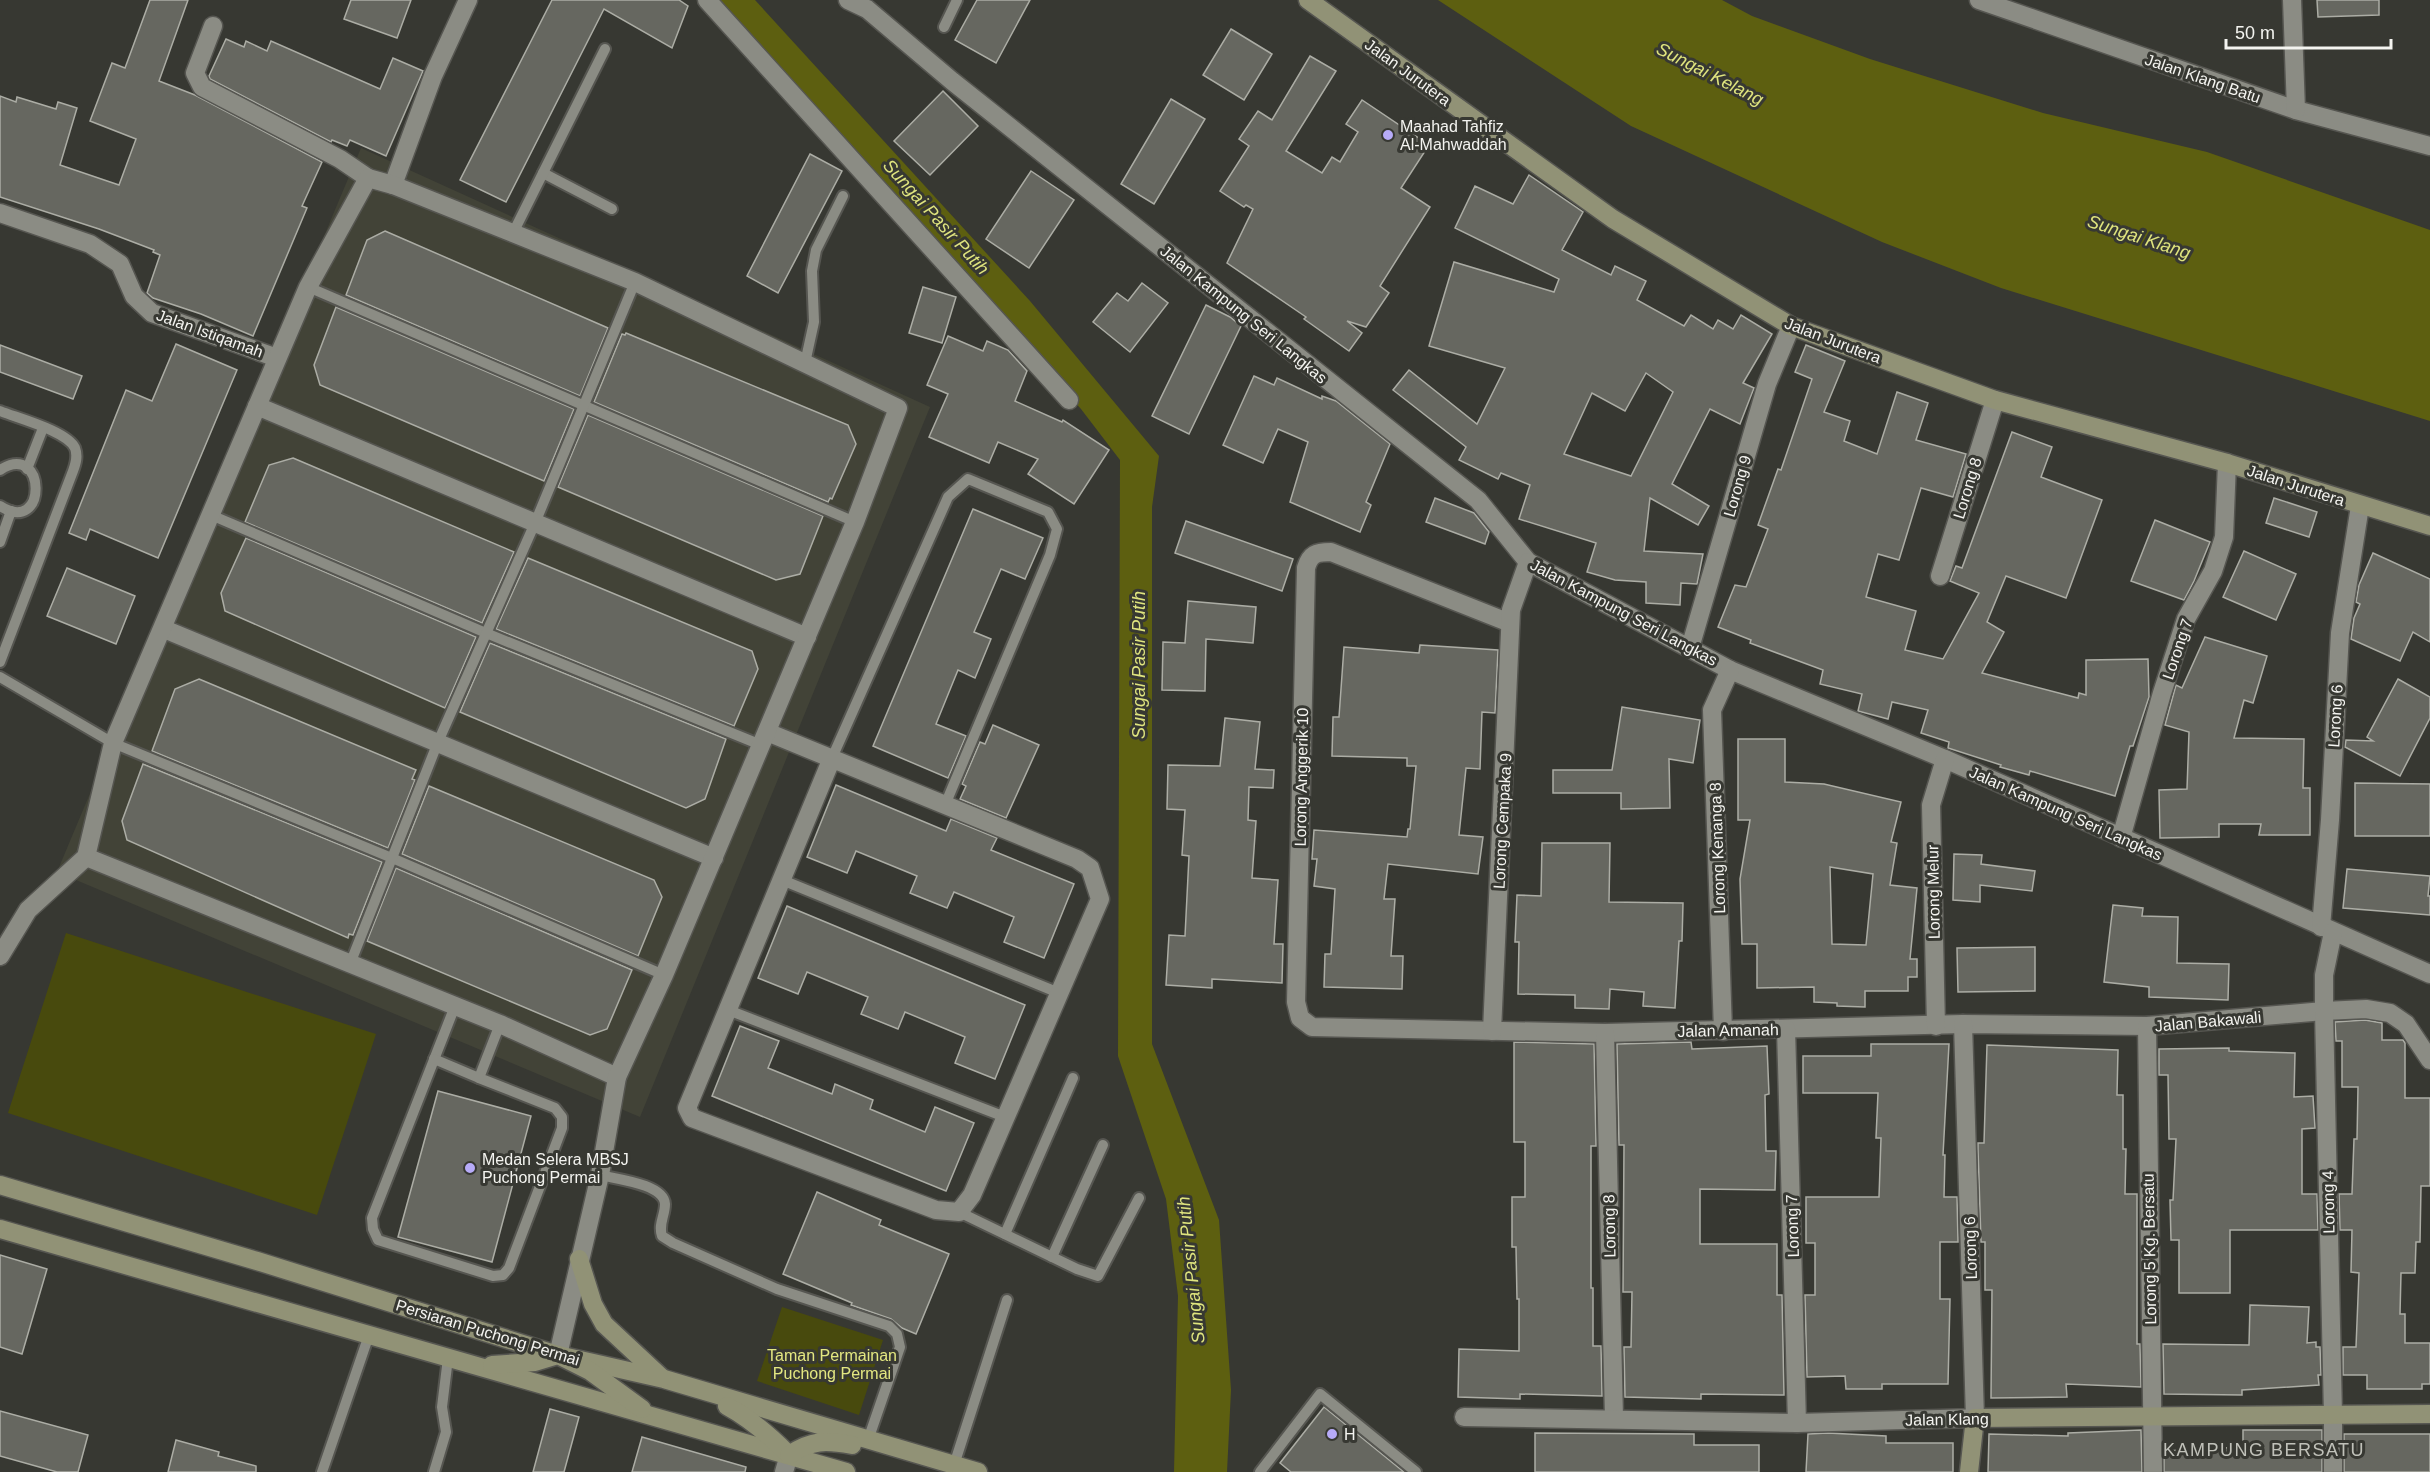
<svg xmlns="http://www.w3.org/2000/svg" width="2430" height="1472" viewBox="0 0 2430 1472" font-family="Helvetica,sans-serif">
	<rect width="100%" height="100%" fill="#373832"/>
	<polygon fill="#424337" points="361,148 930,407 640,1117 57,872"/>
	<g fill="#484a0d">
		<polygon points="66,933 376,1034 317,1215 8,1113"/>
		<polygon points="782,1307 883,1340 859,1415 757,1381"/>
	</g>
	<g fill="#5d5f10">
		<polygon points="712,0 755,0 1030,301 1159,456 1152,507 1152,1044 1219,1220 1231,1390 1227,1472 1174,1472 1178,1296 1166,1199 1118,1056 1120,460 1081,409"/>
		<polygon points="1438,0 1722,0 1752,16 1870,59 2043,113 2207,152 2430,230 2430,421 2001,288 1882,242 1631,126"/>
	</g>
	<g fill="#666760" stroke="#acada5" stroke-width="1.5" fill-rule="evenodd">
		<polygon points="150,0 188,0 159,81 195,95 322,162 302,206 307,208 253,336 201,314 153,298 147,293 160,255 153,252 154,250 99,229 0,197 0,96 16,102 17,97 56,109 58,102 77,108 60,165 119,185 136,139 90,121 112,63 125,68"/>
		<polygon points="351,0 411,0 397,38 344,19"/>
		<polygon points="552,0 679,0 688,6 672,48 604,9 506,202 460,180"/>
		<polygon points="977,0 1030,0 996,63 955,40"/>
		<polygon points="2317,0 2379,0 2379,15 2318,17"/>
		<polygon points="1231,29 1272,54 1244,100 1203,75"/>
		<polygon points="226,39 244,47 246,41 267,51 271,41 380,89 393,58 423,71 386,156 350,140 347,146 332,140 331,142 210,79 209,76"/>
		<polygon points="1310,56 1336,71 1286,151 1322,173 1332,157 1340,162 1358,132 1346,124 1362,100 1429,145 1401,188 1430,207 1380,286 1389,293 1366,327 1347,321 1362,333 1349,351 1304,319 1306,317 1227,263 1253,209 1246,205 1244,207 1220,191 1249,146 1239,139 1258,111 1272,120"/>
		<polygon points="943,91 978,126 930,175 894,141"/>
		<polygon points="1171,99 1205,119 1154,204 1121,184"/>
		<polygon points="810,154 842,171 778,293 747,276"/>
		<polygon points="1031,171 1074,200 1029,268 986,239"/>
		<path d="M 1529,175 L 1583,212 L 1562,250 L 1611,275 L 1615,266 L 1646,281 L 1637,300 L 1684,326 L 1691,315 L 1713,329 L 1718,320 L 1733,329 L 1741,315 L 1772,334 L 1743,383 L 1754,388 L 1740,424 L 1710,409 L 1672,484 L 1709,506 L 1698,525 L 1650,498 L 1644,551 L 1703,554 L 1697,584 L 1681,583 L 1680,605 L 1646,603 L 1646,582 L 1615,580 L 1587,572 L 1596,543 L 1519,519 L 1530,485 L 1501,473 L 1498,479 L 1459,460 L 1466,447 L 1393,390 L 1409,370 L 1477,424 L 1505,368 L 1429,346 L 1454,262 L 1554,292 L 1559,279 L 1455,228 L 1475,186 L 1513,204 ZM 1646,373 L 1673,392 L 1631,476 L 1564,454 L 1592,393 L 1625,411 Z"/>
		<polygon points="385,231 608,328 580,396 346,295 367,240"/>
		<polygon points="1142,283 1168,303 1130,352 1093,322 1117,293 1128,301"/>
		<polygon points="923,287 956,297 942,343 909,333"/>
		<polygon points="1206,305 1230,317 1241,326 1189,434 1152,416"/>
		<polygon points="336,307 574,409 544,481 320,385 314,365"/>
		<polygon points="626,333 848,425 856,444 832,499 830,498 828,502 594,402 622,334 625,335"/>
		<polygon points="948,336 983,351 987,341 1008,350 1027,371 1015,401 1062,422 1063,420 1109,450 1074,504 1028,474 1038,459 998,442 989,463 929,437 948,394 927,385"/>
		<polygon points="176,344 237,370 158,558 90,529 86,540 69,533 126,390 152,401"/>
		<polygon points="0,345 82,376 73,399 0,372"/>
		<polygon points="1806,345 1845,361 1824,412 1850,421 1844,441 1877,454 1897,392 1928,403 1916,440 1966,454 1953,497 1921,488 1899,560 1878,554 1866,597 1916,611 1905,650 1943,659 1979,593 1950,581 1956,566 1962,568 2012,432 2052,447 2041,477 2102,500 2066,598 2006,576 1987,622 2004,632 1982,673 2078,698 2079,693 2086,695 2086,660 2148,659 2149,697 2133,746 2130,746 2115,796 2030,771 2029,775 2000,767 2001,765 1948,748 1949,742 1921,733 1928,710 1892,702 1888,719 1858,711 1862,694 1820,684 1823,670 1750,643 1751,640 1718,627 1735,585 1746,587 1768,529 1758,525 1778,469 1781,470 1812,379 1795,372"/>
		<polygon points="1254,376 1274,385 1277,378 1322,399 1322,396 1336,401 1390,444 1366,502 1371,505 1360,532 1290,502 1308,442 1278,429 1263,463 1223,445"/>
		<polygon points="588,415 823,516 800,574 776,580 558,487"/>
		<polygon points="293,458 514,552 482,623 245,522 269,465"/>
		<polygon points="1435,498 1474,513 1489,532 1485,544 1426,522"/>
		<polygon points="2274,498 2317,512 2309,537 2266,523"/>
		<polygon points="973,509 1043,538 1025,579 1001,569 974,632 991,639 975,678 958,670 936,724 966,736 948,778 873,746"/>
		<polygon points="2155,520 2210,542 2194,581 2184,600 2131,581"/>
		<polygon points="1186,521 1293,559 1282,591 1175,553"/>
		<polygon points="246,538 476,637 445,708 225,611 221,593"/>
		<polygon points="2244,551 2296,574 2276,620 2223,597"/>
		<polygon points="2373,553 2430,579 2430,642 2413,632 2400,661 2351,639 2354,618 2360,604 2356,602 2359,585"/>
		<polygon points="528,558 752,651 758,669 734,726 496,629"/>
		<polygon points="67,568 135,596 116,644 47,616"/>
		<polygon points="1188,601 1256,607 1253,643 1206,639 1205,691 1162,690 1163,642 1185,643"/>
		<polygon points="2205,637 2267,656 2253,703 2244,700 2234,738 2304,739 2303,788 2310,788 2310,835 2259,835 2261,824 2219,824 2219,837 2160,838 2159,790 2187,789 2189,732 2165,725 2176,685 2182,688"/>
		<polygon points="490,643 726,739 705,799 686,808 460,712"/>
		<polygon points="1420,645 1498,650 1495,713 1482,712 1480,769 1466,768 1459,835 1483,837 1478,874 1388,864 1384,899 1395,899 1391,956 1403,956 1402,989 1324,987 1325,954 1331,954 1335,889 1314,886 1317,859 1312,859 1314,830 1407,837 1408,829 1410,829 1416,766 1407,766 1407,758 1332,756 1333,717 1339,717 1344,647 1419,653"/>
		<polygon points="199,679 416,770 412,779 415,780 388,848 152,751 175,689"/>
		<polygon points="2398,679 2430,697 2430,718 2400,776 2345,747 2346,740 2373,741 2367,737"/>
		<polygon points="1622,707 1700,720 1693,763 1669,759 1670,808 1621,809 1621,793 1553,793 1553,770 1612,770"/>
		<polygon points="1225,718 1260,722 1255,769 1274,770 1273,788 1249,787 1248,820 1256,821 1252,878 1278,880 1274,944 1283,944 1282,983 1212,979 1212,988 1166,985 1169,935 1185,936 1189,856 1182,855 1185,810 1167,809 1168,765 1220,766"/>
		<polygon points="993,725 1039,745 1006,818 960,799 966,786 962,784 980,742 985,744"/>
		<path d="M 1738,739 L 1785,739 L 1785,782 L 1824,784 L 1901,802 L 1891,842 L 1897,843 L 1890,885 L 1917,888 L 1910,959 L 1917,959 L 1917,977 L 1908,977 L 1908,991 L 1865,991 L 1865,1007 L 1837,1006 L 1837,1003 L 1814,1002 L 1814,987 L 1757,988 L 1757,944 L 1742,944 L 1740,879 L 1750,820 L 1738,820 ZM 1830,867 L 1873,874 L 1866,945 L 1832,944 Z"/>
		<polygon points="143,764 382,862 353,935 349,934 348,938 127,840 122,821"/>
		<polygon points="2355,783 2430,784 2430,836 2355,836"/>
		<polygon points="836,785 946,831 951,819 997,838 991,850 1074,884 1044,958 1004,942 1014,917 954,892 947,908 910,893 917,876 856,851 847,873 807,857"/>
		<polygon points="429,786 654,880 662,897 638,956 402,854"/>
		<polygon points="1542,843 1610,843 1609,902 1683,903 1682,941 1679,941 1675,1008 1643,1006 1644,992 1610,989 1609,1009 1575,1008 1575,995 1518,994 1519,942 1515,942 1517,895 1541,896"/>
		<polygon points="1954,854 1982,855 1981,864 2035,871 2032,891 1980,885 1980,902 1953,900"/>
		<polygon points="396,868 632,970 607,1029 590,1035 367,941"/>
		<polygon points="2347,869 2430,876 2428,896 2430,896 2430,915 2343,908"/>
		<polygon points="2113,905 2143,908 2142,916 2178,917 2177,963 2229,964 2228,1000 2149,997 2149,987 2104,982"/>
		<polygon points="787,906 1025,1005 995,1079 955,1063 965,1037 905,1012 898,1029 861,1014 868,997 807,972 798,994 758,978"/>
		<polygon points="2035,947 2035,991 1958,992 1957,948"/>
		<polygon points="2365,1020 2382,1023 2382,1040 2403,1040 2405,1043 2405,1098 2430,1098 2430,1186 2421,1186 2420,1242 2416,1242 2415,1273 2401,1273 2400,1314 2405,1314 2405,1343 2430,1343 2430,1384 2422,1384 2422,1389 2367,1389 2367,1375 2343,1375 2343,1347 2356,1347 2359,1273 2351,1272 2352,1230 2340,1230 2339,1194 2352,1194 2354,1139 2357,1139 2358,1087 2342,1087 2342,1041 2336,1041 2335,1022"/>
		<polygon points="740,1026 779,1041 768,1068 832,1094 835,1084 873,1100 870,1109 925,1132 935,1107 974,1123 946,1191 712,1096"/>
		<polygon points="1514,1042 1594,1044 1596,1146 1591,1146 1591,1288 1593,1288 1593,1346 1601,1346 1602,1396 1520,1394 1520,1399 1458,1397 1459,1349 1519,1351 1519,1299 1517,1299 1516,1247 1512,1247 1512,1197 1525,1197 1525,1142 1514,1142"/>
		<polygon points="1691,1042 1692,1049 1767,1046 1769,1094 1765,1095 1766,1151 1776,1151 1775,1190 1700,1189 1700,1244 1777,1244 1777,1295 1782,1295 1784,1395 1701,1394 1701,1399 1625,1397 1624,1347 1631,1347 1632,1292 1623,1292 1624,1145 1619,1145 1617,1044"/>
		<polygon points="1871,1044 1949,1044 1943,1155 1945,1155 1944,1197 1957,1197 1958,1242 1940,1242 1940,1299 1950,1299 1948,1384 1882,1384 1882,1389 1846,1389 1845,1376 1807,1377 1805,1295 1815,1295 1815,1243 1806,1243 1806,1197 1879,1197 1881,1138 1876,1138 1878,1093 1803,1093 1803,1056 1871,1056"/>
		<polygon points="1987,1045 2118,1050 2117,1095 2123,1095 2123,1149 2126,1149 2125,1194 2137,1194 2137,1344 2140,1344 2141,1387 2066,1384 2067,1397 1991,1398 1992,1290 1985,1290 1985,1242 1981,1242 1978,1149 1978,1143 1984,1143"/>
		<polygon points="2229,1048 2229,1051 2295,1053 2294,1097 2313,1096 2315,1128 2302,1129 2302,1194 2317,1194 2318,1230 2230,1230 2230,1293 2179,1293 2179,1240 2171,1240 2170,1200 2173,1200 2176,1139 2169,1139 2168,1075 2159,1075 2159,1049"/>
		<polygon points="438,1091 531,1116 492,1262 398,1237"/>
		<polygon points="817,1192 881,1220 879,1225 949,1254 916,1334 902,1328 891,1319 851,1305 852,1303 783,1274"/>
		<polygon points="0,1255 47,1269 22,1354 0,1347"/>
		<polygon points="2250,1305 2309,1307 2307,1343 2316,1342 2316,1347 2320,1347 2321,1375 2318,1375 2319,1385 2242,1390 2242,1395 2164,1394 2163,1344 2249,1345"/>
		<polygon points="1324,1407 1404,1472 1291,1472 1280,1463"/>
		<polygon points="550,1409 579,1417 564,1472 533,1472"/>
		<polygon points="0,1411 88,1435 78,1472 57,1472 0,1456"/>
		<polygon points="2141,1430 2142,1472 1988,1472 1989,1434 2068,1436 2068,1433"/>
		<polygon points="2243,1430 2322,1430 2322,1472 2164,1472 2164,1451 2243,1447"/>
		<polygon points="1535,1433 1694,1434 1694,1445 1759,1445 1759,1472 1535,1472"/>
		<polygon points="1828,1433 1886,1436 1886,1443 1953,1443 1953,1472 1806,1472 1808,1434"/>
		<rect x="2344" y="1434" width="86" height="38"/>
		<polygon points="642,1437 746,1467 745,1472 632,1472"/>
		<polygon points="176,1440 219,1452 218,1456 256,1466 256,1472 168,1472"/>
	</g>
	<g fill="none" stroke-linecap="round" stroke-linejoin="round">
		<g stroke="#565651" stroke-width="14">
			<g id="lane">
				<polyline points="944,27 957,0"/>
				<polyline points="543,173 612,209"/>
				<polyline points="513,233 605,49"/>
				<polyline points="308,287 855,522"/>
				<polyline points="805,363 814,322 812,271 816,250 843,196"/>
				<path d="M 0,411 C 17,418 67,431 75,448 C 78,456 76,463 73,471 L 0,662"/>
				<polyline points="27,469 43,428"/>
				<path d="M 0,470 C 47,440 48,537 0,506"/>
				<polyline points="211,515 486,633 761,745"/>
				<polyline points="0,542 11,511"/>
				<polyline points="0,677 113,743 392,858 664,975"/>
				<polyline points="832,758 948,497 968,479 1048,512 1057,529 1050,555 945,805"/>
				<polyline points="782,880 1059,993"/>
				<polyline points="350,964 438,742 535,523 635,282"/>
				<polyline points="455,1006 372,1218 373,1229 378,1240 493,1276 503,1275 509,1268 562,1128 562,1117 555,1108 479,1078 500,1024"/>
				<polyline points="728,1010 1005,1117"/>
				<polyline points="434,1059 479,1078"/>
				<path d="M 600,1175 C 616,1179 664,1184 665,1204 C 665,1216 658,1224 662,1236 L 673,1243 L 777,1289 L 889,1326 L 897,1334 L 900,1347 L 868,1440"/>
				<polyline points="959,1212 1077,1269 1098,1276 1139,1198"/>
				<polyline points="1005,1234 1073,1078"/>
				<polyline points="1052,1257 1103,1145"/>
				<polyline points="954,1465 1007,1300"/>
				<polyline points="322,1472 369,1335"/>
				<polyline points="434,1472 446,1432 442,1407 448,1358"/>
				<polyline points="1260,1472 1320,1394 1416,1472"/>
			</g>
		</g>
		<g stroke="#565651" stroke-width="21">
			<g id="street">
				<polyline points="707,0 1069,400"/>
				<polyline points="848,0 867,9 952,81 1478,500 1528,562 1730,670 1945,759 2430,974"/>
				<polyline points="1979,0 2296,110 2430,146"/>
				<polyline points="2292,0 2296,110"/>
				<polyline points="213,26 195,73 202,87 340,159 368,178"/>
				<polyline points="393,185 433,76 468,0"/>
				<polyline points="0,213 90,244 120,264 134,296 152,313 277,358"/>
				<polyline points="257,406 807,637"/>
				<polyline points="1940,576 1995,400"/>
				<path d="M 1510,623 L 1331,552 C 1316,552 1310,554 1306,568 L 1296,1002 L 1300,1018 L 1312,1027 L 1605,1033 L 1963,1024 L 2147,1026 L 2324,1011 L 2366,1009 L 2390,1013 L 2406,1024 L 2430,1060"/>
				<polyline points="164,629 714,858"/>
				<polyline points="1690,648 1767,384 1791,326"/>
				<polyline points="767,732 1077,859 1090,868 1100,899 972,1195 959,1212 936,1210 692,1118 687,1108 832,758"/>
				<polyline points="2121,838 2162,693 2186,619 2213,571 2224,537 2227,463"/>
				<polyline points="86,857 500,1024 617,1077"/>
				<polyline points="2321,927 2330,820 2340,633 2360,506"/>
				<polyline points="2333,932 2324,975 2324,1011 2333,1415 2333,1472"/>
				<polyline points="0,956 28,910 86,857 113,743 308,287 368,178 393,185 635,282 898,408 855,522 664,975 617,1077 600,1175 558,1355"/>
				<polyline points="1936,1026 1931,805 1945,759"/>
				<polyline points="2147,1026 2153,1472"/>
				<polyline points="1786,1029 1797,1423"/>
				<polyline points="1492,1031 1511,610 1528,562"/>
				<polyline points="1723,1031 1712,710 1730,670"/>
				<polyline points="1605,1033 1614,1418"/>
				<polyline points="1464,1417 1797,1423 1975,1418 1963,1024"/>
				<polyline points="784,1472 789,1455"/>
			</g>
		</g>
		<g stroke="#565651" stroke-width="21">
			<g id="secondary">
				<polyline points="1308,0 1613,219 1791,326 1995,400 2227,463 2430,526"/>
				<polyline points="0,1185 257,1261 558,1355 664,1379 978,1472"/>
				<polyline points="0,1229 846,1472"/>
				<polyline points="579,1259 593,1304 604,1324 662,1378"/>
				<polyline points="492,1365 535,1362 558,1355 590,1371 642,1409"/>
				<path d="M 727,1406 C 751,1419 769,1435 788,1454"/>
				<path d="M 789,1455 C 812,1440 825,1440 852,1445"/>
				<polyline points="1969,1472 1975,1418 2430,1414"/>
			</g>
		</g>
		<use href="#lane" stroke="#8b8c84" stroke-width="10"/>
		<use href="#street" stroke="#8b8c84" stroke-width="18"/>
		<use href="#secondary" stroke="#919276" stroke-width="18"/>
	</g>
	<g fill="#b7abf8" stroke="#373832" stroke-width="2">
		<circle cx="1388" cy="135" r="6"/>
		<circle cx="470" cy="1168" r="6"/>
		<circle cx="1332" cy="1434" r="6"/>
	</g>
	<g text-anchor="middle" stroke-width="6" stroke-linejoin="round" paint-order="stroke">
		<g font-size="16" fill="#f4f4f0" stroke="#373832">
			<text transform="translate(1408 72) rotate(36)" y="6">Jalan Jurutera</text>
			<text transform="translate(2203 78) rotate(19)" y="6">Jalan Klang Batu</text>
			<text transform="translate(1244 314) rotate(39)" y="6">Jalan Kampung Seri Langkas</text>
			<text transform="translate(210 333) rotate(20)" y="6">Jalan Istiqamah</text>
			<text transform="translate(1833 340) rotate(21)" y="6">Jalan Jurutera</text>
			<text transform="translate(2296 485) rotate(18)" y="6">Jalan Jurutera</text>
			<text transform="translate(1737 486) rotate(-74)" y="6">Lorong 9</text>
			<text transform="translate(1967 488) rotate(-73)" y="6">Lorong 8</text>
			<text transform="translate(1624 612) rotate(28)" y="6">Jalan Kampung Seri Langkas</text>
			<text transform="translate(2177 649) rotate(-71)" y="6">Lorong 7</text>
			<text transform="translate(2335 716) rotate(-87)" y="6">Lorong 6</text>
			<text transform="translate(1301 777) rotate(-89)" y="6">Lorong Anggerik 10</text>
			<text transform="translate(2066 813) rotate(24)" y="6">Jalan Kampung Seri Langkas</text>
			<text transform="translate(1502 821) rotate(-87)" y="6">Lorong Cempaka 9</text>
			<text transform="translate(1717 848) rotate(-92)" y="6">Lorong Kenanga 8</text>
			<text transform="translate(1933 892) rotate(-91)" y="6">Lorong Melur</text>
			<text transform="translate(2208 1021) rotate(-5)" y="6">Jalan Bakawali</text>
			<text transform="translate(1728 1030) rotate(-1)" y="6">Jalan Amanah</text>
			<text transform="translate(2328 1202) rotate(-91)" y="6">Lorong 4</text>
			<text transform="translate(1609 1226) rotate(-91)" y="6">Lorong 8</text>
			<text transform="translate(1792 1226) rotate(-92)" y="6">Lorong 7</text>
			<text transform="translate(1970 1248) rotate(-92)" y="6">Lorong 6</text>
			<text transform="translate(2149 1249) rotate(-91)" y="6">Lorong 5 Kg. Bersatu</text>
			<text transform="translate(488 1332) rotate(17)" y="6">Persiaran Puchong Permai</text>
			<text transform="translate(1947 1419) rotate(-1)" y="6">Jalan Klang</text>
		</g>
		<g font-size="16" fill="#f4f4f0" stroke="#373832" text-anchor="start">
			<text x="1400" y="132">Maahad Tahfiz<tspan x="1400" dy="18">Al-Mahwaddah</tspan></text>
			<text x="482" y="1165">Medan Selera MBSJ<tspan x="482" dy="18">Puchong Permai</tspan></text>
			<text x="1344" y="1440">H</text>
		</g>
		<g font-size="16" fill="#e3e781" stroke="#373832">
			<text x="832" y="1361">Taman Permainan<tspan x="832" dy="18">Puchong Permai</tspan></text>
		</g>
		<g font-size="18" font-style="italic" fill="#dfe47e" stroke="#373832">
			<text transform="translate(1710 74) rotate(27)" y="6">Sungai Kelang</text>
			<text transform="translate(936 217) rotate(48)" y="6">Sungai Pasir Putih</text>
			<text transform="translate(2139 237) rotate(18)" y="6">Sungai Klang</text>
			<text transform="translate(1139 665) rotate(-90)" y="6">Sungai Pasir Putih</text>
			<text transform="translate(1191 1270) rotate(-96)" y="6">Sungai Pasir Putih</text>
		</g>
		<g font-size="18" letter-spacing="1.5" fill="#c0c1b9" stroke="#373832">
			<text x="2264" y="1456">KAMPUNG BERSATU</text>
		</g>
	</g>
	<path d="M2226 39v9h165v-9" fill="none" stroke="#f4f4f0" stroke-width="3"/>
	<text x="2235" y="39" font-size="18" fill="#f4f4f0" stroke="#373832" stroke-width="4.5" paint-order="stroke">50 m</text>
</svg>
